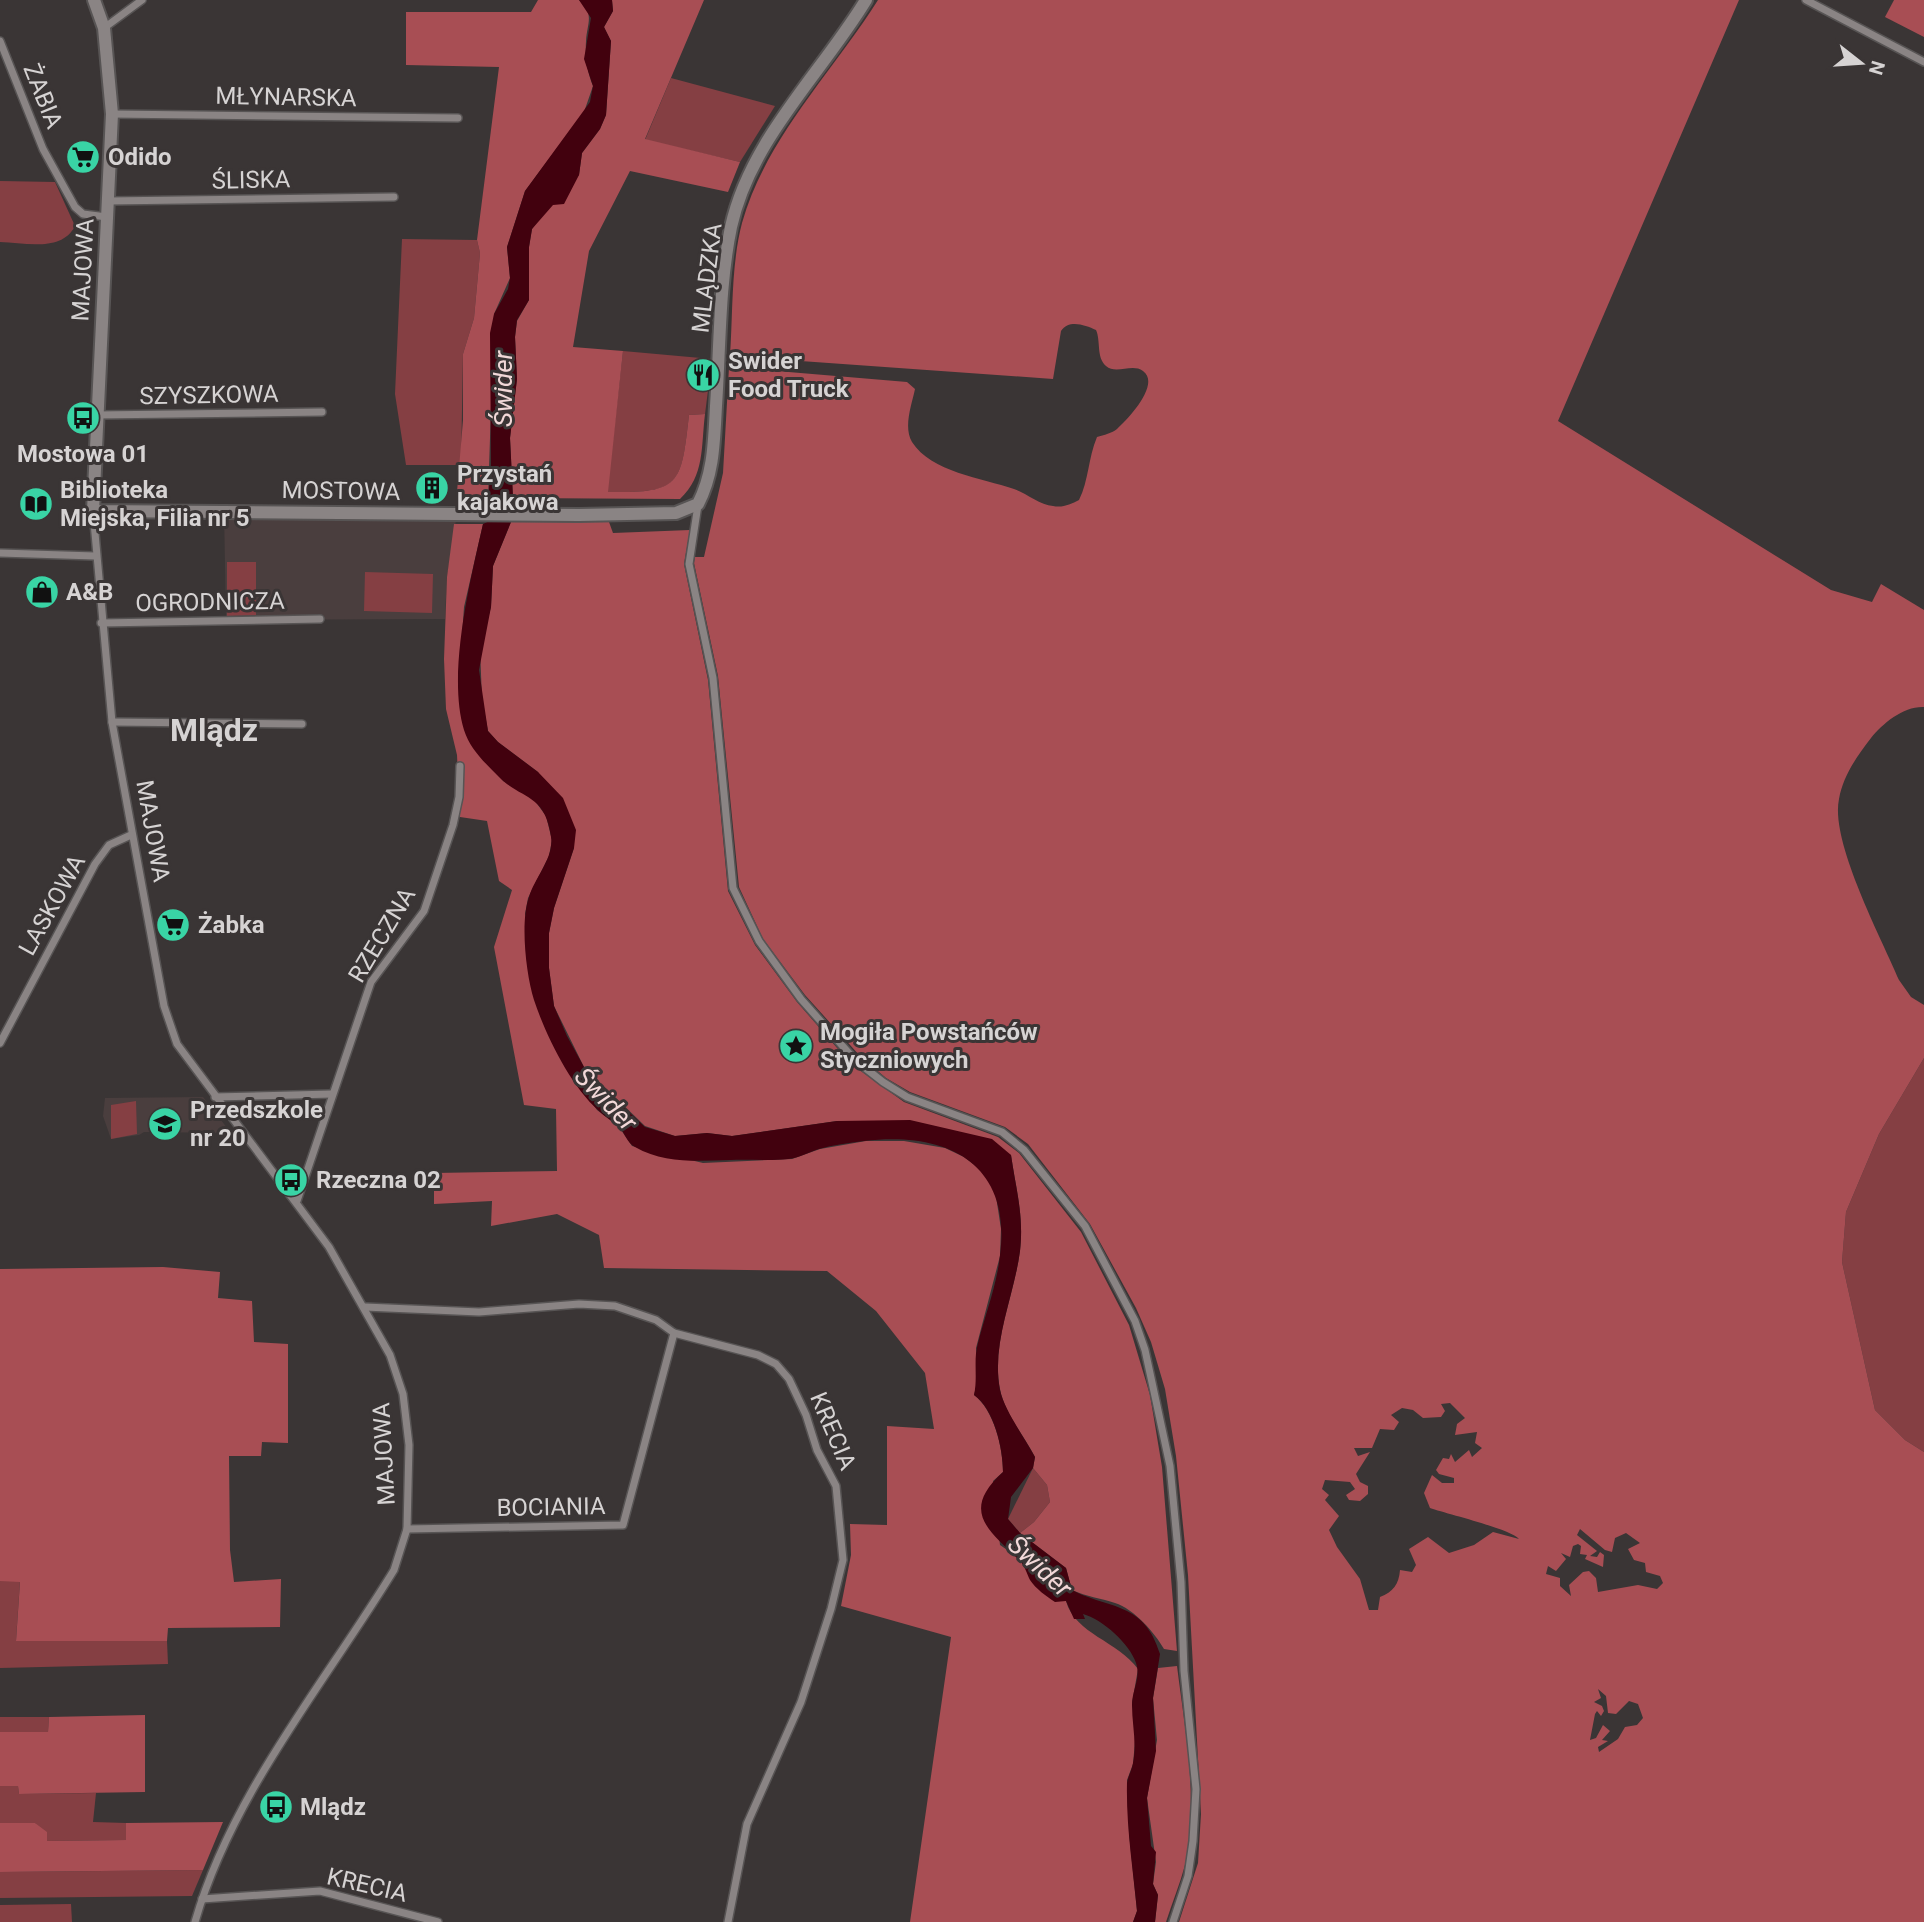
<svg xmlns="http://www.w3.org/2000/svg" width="1924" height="1922" viewBox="0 0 1924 1922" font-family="Roboto,sans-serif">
	<rect width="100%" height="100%" fill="#3a3535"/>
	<g fill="#4a3e3e">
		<polygon points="224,511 457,514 447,577 445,619 226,620"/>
		<polygon points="203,1097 231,1133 144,1132 139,1135 111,1139 103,1116 105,1098"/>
	</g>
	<g fill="#853f43">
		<polygon points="671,78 775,106 740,162 645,140"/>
		<path d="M 0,181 L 55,182 L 75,226 C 62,252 26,243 0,242 Z"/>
		<polygon points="402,239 477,240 480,253 474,318 463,354 461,465 406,465 395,394"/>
		<path d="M 623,351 L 712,359 L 705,414 L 689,415 C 681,486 681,493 607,492 Z"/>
		<polygon points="227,562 256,562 256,615 227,616"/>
		<polygon points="365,572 433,574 432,613 364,611"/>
		<polygon points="1924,1058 1924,1452 1905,1440 1875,1410 1842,1262 1846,1212 1879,1134"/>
		<polygon points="136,1101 137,1134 111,1139 111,1105"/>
		<polygon points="1033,1468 1047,1485 1050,1502 1034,1522 1020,1533 1008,1519"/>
		<polygon points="0,1581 20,1581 16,1640 167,1641 168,1664 0,1668"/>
		<polygon points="0,1717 49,1717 48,1732 0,1732"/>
		<polygon points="0,1786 18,1786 19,1794 96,1793 93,1822 126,1823 127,1840 47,1841 35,1823 0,1823"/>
		<polygon points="203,1870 192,1896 0,1898 0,1872"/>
		<polygon points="71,1904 72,1922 0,1922 0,1905"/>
	</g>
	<g fill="#a84e54" fill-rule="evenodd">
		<path d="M 538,0 L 579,0 C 595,14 587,23 586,41 C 585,57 587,71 593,86 L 584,112 L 525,191 L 507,247 L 510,278 L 494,314 L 488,500 L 456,504 L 463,420 L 463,354 L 474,318 L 480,253 L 477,240 L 499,67 L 406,65 L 406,12 L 531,12 Z"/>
		<path d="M 612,0 L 704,0 L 645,139 L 740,162 L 728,192 L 630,171 L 589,251 L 573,347 L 623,351 L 608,492 C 681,493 681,485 689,415 L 705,414 C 701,446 705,476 680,499 L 513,498 L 510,438 L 517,379 L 515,337 L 517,321 L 529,300 L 529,247 L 532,229 L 540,218 L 579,175 L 582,153 L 600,129 L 606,115 L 611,41 L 604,27 L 613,11 Z"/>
		<path d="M 878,0 L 1739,0 L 1558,421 L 1831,590 L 1872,602 L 1881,584 L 1924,610 L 1924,707 C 1904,706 1883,723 1871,738 C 1857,756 1843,776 1839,799 C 1830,842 1881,937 1899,980 L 1911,997 L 1924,1005 L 1924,1058 L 1879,1134 L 1846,1212 L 1842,1262 L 1875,1410 L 1905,1440 L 1924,1452 L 1924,1922 L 1179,1922 L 1198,1863 L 1201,1814 L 1188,1575 L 1176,1456 L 1165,1389 L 1151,1342 L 1136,1308 L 1090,1224 L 1028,1144 L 1005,1127 L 910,1092 L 886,1078 L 860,1056 L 805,995 L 763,939 L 739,887 L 718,676 L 694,563 L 695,557 L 704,557 L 723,473 L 729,367 L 907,382 L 915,389 C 912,404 903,427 912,442 C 931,472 982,478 1014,489 C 1026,493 1040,505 1053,506 C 1063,508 1071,504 1079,500 C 1089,480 1088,458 1097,437 C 1104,435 1112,433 1117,429 C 1128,419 1161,384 1143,371 C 1132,363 1116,375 1106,366 C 1096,357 1101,341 1096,330 C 1085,325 1069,319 1061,331 L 1053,379 L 730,356 C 733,313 731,265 742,223 C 766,138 832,73 878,0 ZM 1450,1403 L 1465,1418 L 1457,1424 L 1455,1435 L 1477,1432 L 1475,1443 L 1482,1448 L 1472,1457 L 1469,1450 L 1455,1462 L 1451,1454 L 1449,1459 L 1443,1458 L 1436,1470 L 1439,1474 L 1454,1478 L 1454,1483 L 1442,1483 L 1432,1475 L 1424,1493 L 1430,1508 C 1447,1514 1511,1529 1519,1539 L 1493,1532 L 1474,1545 L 1449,1553 L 1428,1537 L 1409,1549 L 1416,1565 L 1412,1572 L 1400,1570 C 1399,1584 1393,1592 1380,1597 L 1378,1610 L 1369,1610 L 1360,1579 L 1337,1547 L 1329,1530 L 1339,1516 L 1325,1500 L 1329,1495 L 1322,1489 L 1325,1480 L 1350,1482 L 1355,1489 L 1346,1495 L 1349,1500 L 1360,1501 L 1368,1494 L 1368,1486 L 1360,1482 L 1356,1474 L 1370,1452 L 1358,1456 L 1354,1448 L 1372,1448 L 1380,1429 L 1394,1430 L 1399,1422 L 1391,1415 L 1402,1408 L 1413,1410 L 1423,1418 L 1441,1417 L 1445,1411 L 1441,1404 ZM 1580,1529 L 1605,1550 L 1612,1552 L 1615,1538 L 1626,1533 L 1640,1543 L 1628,1549 L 1634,1560 L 1645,1563 L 1646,1572 L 1660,1576 L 1663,1583 L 1657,1589 L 1638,1585 L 1598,1592 L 1596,1578 L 1589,1571 L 1583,1572 L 1569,1585 L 1571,1596 L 1560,1586 L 1560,1578 L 1546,1574 L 1548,1566 L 1556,1571 L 1566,1559 L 1561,1553 L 1570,1557 L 1573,1546 L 1578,1544 L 1581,1546 L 1580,1554 L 1587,1555 L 1585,1559 L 1603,1567 L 1604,1555 L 1600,1552 L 1597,1557 L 1590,1556 L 1597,1551 L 1577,1535 ZM 1598,1689 L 1606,1696 L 1608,1713 L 1616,1714 L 1629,1701 L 1638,1704 L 1643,1718 L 1637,1725 L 1625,1727 L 1618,1739 L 1599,1752 L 1598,1747 L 1608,1741 L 1602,1740 L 1610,1731 L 1603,1725 L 1596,1738 L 1590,1740 L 1595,1714 L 1597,1711 L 1601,1716 L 1604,1711 L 1602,1706 L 1594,1702 L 1601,1698 Z"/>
		<polygon points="1894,0 1924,0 1924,37 1885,17"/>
		<path d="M 511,522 L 609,522 L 613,533 L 690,530 L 684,564 L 708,680 L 728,891 L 755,945 L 797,1002 L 851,1064 L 904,1102 L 998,1137 L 1019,1153 L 1081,1232 L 1129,1325 L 1150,1395 L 1162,1467 L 1177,1651 L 1164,1649 C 1155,1633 1134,1609 1115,1603 C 1100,1598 1087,1597 1072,1590 L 1066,1568 L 1020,1533 L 1034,1522 L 1050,1502 L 1047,1485 L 1033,1468 L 1035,1457 C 1024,1436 1004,1412 1000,1389 C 991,1343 1014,1297 1020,1251 C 1024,1215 1016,1190 1011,1155 L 837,1121 L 732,1136 L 707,1133 L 675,1136 L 645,1126 L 584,1067 L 554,1006 L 549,968 L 549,933 L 554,908 L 574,848 L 538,772 L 498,742 L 488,731 L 482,699 L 480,649 L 491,607 L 493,566 Z"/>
		<path d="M 454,524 L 483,524 L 464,607 L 459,679 L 503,781 L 532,797 L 546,816 L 552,840 L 549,856 L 528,898 L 525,914 L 574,1079 L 597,1110 L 619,1127 L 632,1146 L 703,1163 L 792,1159 L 820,1149 L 866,1141 L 904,1141 L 945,1148 L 964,1157 L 985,1173 L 995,1190 L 1001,1229 L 1000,1256 L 976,1348 L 978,1380 L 974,1395 C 994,1410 1003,1448 1003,1472 L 993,1481 L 1000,1545 C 1007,1550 1017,1556 1022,1563 C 1040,1586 1032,1593 1066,1601 C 1075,1634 1118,1641 1138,1669 L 1132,1703 L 1136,1730 L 1133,1764 L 1127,1780 L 1129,1833 L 1137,1911 L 1133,1922 L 910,1922 L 951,1637 L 841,1606 L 851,1555 L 850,1524 L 887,1525 L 887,1426 L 934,1429 L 925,1373 L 876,1311 L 827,1271 L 604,1268 L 599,1235 L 557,1214 L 491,1226 L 492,1201 L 434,1204 L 434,1173 L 557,1171 L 556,1109 L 524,1105 L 494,947 L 512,890 L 499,881 L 487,821 L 460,817 L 457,755 L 446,709 L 444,659 L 447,577 Z"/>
		<polygon points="163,1267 220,1272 218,1298 252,1301 254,1342 288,1344 288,1443 262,1442 261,1456 229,1456 230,1550 234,1582 281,1579 280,1627 168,1628 167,1641 16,1641 20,1582 0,1581 0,1269"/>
		<path d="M 1177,1666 C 1185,1731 1199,1800 1185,1865 C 1180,1884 1172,1903 1166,1922 L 1155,1922 L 1158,1895 L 1153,1884 L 1156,1862 L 1147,1798 L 1157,1740 L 1153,1698 L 1158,1668 Z"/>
		<polygon points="145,1715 145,1792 19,1794 18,1786 0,1786 0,1732 48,1732 49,1717"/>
		<polygon points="223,1822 203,1870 0,1872 0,1823 35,1823 47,1832 47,1841 126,1840 126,1823"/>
	</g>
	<path fill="#42010e" d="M 579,0 L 612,0 L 613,11 L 604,27 L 611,41 L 606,115 L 600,129 L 582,153 L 579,175 L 564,204 L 553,205 L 532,229 L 529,247 L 529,300 L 517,320 L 515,337 L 517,379 L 510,438 L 513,498 L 508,513 L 511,522 L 493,566 L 491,607 L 479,670 L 488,731 L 498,742 L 538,772 L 563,798 L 576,830 L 574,848 L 554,908 L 549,933 L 549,968 L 554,1006 L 567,1036 L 584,1067 L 606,1091 L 645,1127 L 675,1136 L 707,1133 L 732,1136 L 837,1121 L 910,1120 L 992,1139 L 1011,1155 C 1016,1190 1024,1215 1020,1251 C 1014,1297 991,1343 1000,1390 C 1005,1412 1024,1436 1035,1457 L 1033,1468 L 1011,1497 L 1008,1519 L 1020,1533 L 1066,1568 L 1072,1590 C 1110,1610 1144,1601 1160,1654 L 1153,1698 L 1156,1751 L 1147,1798 L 1151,1846 L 1156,1852 L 1153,1884 L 1158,1895 L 1155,1922 L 1133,1922 L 1137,1911 C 1133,1869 1126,1826 1127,1783 C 1128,1776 1132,1770 1133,1763 C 1137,1743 1132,1725 1132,1705 C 1132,1690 1141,1678 1136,1663 C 1130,1644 1102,1619 1083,1614 L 1085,1619 L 1074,1619 L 1066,1601 L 1055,1602 C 1046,1596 1036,1589 1030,1580 C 1027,1574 1025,1566 1020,1561 C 990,1531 959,1512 1003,1472 C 1003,1448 994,1409 974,1395 C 978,1378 973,1360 978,1343 C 985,1315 997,1285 1000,1255 C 1012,1163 947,1131 864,1141 C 849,1143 833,1145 819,1149 C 809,1152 799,1158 788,1159 C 769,1161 749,1159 730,1160 C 698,1161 665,1164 635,1147 C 627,1143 625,1133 619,1127 C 613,1121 605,1117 599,1111 C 570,1085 546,1036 534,1000 C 526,974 520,922 529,897 C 535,877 554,858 551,837 C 545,793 522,800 499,777 C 485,763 470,749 464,730 C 447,674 470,581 483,524 L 494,519 L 497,505 L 488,500 L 491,465 L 490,333 L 494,314 L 508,289 L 510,278 L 507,247 L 525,191 L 590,102 L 593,86 L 584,59 L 591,18 Z"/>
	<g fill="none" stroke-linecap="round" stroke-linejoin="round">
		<g stroke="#575454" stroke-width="10">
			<g id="minor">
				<polyline points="1806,0 1924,62"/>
				<polyline points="104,28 142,0"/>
				<polyline points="0,41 43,149 75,207 83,214 107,217"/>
				<polyline points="112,114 458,118"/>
				<polyline points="108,201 394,197"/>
				<polyline points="96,415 322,412"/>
				<polyline points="698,505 689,564 713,678 733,888 759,941 801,999 855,1060 883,1082 907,1097 1002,1132 1024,1150 1085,1226 1135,1321 1145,1350 1170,1466 1181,1582 1184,1671 1196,1789 1193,1841 1188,1876 1173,1922"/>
				<path d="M 93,511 L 112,722 L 164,1006 L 177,1044 L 329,1247 L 390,1355 L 403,1394 L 409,1445 L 407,1529 L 394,1570 C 325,1683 232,1793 195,1922"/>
				<polyline points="0,553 95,556"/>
				<polyline points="101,623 320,619"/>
				<polyline points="112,722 302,724"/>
				<polyline points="0,1043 95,864 109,845 131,835"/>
				<polyline points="215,1097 332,1094"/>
				<polyline points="297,1201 371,982 424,911 453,825 459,797 460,766"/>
				<polyline points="365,1307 479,1312 579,1304 615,1306 656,1320 674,1333 758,1355 776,1364 789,1379 806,1415 817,1450 836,1486 843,1560 831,1609 801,1702 747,1824 728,1922"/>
				<polyline points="407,1529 623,1525 674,1333"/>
				<polyline points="202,1899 320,1891 438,1922"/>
			</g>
		</g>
		<g stroke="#575454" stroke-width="16">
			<path id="tertiary" d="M 94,0 L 104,28 L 112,114 L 93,511 L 579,515 L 676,513 L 698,504 C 714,473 714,441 716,406 C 720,347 719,285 731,227 C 750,140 821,74 866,0"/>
		</g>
		<use href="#minor" stroke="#8a8484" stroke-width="7"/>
		<use href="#tertiary" stroke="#8a8484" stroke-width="12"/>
	</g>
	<defs>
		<g id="supermarket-disc" transform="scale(1.75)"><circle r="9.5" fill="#39d4a5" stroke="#3a3535"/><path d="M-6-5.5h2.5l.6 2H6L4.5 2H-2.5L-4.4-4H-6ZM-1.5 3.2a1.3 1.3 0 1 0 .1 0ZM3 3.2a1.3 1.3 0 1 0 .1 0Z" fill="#111"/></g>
		<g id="restaurant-disc" transform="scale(1.75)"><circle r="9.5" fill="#39d4a5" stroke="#3a3535"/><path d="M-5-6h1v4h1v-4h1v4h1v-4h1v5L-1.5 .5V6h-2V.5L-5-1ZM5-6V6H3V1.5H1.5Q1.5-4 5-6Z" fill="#111"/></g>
		<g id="bus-disc" transform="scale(1.75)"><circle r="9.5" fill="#39d4a5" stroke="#3a3535"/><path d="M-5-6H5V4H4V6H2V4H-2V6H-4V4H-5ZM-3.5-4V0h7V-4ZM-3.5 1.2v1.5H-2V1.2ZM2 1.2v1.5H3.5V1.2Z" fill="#111"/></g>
		<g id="building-disc" transform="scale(1.75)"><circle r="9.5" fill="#39d4a5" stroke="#3a3535"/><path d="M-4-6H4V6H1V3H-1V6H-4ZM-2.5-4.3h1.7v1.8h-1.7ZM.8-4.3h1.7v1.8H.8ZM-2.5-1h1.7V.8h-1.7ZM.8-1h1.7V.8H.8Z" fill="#111"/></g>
		<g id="library-disc" transform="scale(1.75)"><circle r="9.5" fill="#39d4a5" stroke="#3a3535"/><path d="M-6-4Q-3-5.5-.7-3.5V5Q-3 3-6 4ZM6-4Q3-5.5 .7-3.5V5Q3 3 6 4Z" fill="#111"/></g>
		<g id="shop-disc" transform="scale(1.75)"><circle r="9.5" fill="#39d4a5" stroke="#3a3535"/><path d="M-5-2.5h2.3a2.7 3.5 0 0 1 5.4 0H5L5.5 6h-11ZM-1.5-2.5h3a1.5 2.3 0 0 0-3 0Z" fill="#111"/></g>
		<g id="sight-disc" transform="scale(1.75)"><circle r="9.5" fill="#39d4a5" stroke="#3a3535"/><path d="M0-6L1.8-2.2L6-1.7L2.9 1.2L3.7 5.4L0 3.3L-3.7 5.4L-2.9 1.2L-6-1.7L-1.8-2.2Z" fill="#111"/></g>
		<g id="school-disc" transform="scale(1.75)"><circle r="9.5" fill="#39d4a5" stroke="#3a3535"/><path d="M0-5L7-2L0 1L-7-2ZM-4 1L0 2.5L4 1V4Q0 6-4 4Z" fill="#111"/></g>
	</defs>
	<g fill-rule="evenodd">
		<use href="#supermarket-disc" x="83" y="157"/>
		<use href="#restaurant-disc" x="703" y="375"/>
		<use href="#bus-disc" x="83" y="418"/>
		<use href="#building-disc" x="432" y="488"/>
		<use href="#library-disc" x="36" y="504"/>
		<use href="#shop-disc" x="42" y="592"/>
		<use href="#supermarket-disc" x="173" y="925"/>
		<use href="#sight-disc" x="796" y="1046"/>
		<use href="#school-disc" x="165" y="1124"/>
		<use href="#bus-disc" x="291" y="1180"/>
		<use href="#bus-disc" x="276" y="1807"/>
	</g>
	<g text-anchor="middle" stroke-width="6" stroke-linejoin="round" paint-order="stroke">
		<g font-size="24" fill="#d6d3d3" stroke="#3a3535">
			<text transform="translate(43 96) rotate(68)" y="8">ŻABIA</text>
			<text transform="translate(286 97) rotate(1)" y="8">MŁYNARSKA</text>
			<text transform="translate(251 180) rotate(-1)" y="8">ŚLISKA</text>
			<text transform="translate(83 270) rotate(-87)" y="8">MAJOWA</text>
			<text transform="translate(707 278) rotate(-83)" y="8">MLĄDZKA</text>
			<text transform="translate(209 395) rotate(-1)" y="8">SZYSZKOWA</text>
			<text transform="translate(341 491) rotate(1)" y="8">MOSTOWA</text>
			<text transform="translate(210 602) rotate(-1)" y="8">OGRODNICZA</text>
			<text transform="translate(153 831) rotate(80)" y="8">MAJOWA</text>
			<text transform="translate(52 905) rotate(-61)" y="8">LASKOWA</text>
			<text transform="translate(382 935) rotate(-59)" y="8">RZECZNA</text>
			<text transform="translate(833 1431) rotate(67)" y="8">KRECIA</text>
			<text transform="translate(384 1454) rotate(-93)" y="8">MAJOWA</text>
			<text transform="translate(551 1507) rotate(-1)" y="8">BOCIANIA</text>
			<text transform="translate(367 1885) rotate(13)" y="8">KRECIA</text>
		</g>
		<g font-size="24" font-weight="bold" fill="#d6d3d3" stroke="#3a3535" text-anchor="start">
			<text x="108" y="165">Odido</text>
			<text x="728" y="369">Swider<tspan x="728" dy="28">Food Truck</tspan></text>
			<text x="83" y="462" text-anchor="middle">Mostowa 01</text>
			<text x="457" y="482">Przystań<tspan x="457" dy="28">kajakowa</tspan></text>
			<text x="60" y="498">Biblioteka<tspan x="60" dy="28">Miejska, Filia nr 5</tspan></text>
			<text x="66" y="600">A&amp;B</text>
			<text x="198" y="933">Żabka</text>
			<text x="820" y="1040">Mogiła Powstańców<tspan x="820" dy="28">Styczniowych</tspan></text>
			<text x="190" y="1118">Przedszkole<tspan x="190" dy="28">nr 20</tspan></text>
			<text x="316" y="1188">Rzeczna 02</text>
			<text x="300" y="1815">Mlądz</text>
		</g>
		<g font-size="26" font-style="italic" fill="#f2d8d8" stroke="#3a3535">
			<text transform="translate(503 389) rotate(-90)" y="9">Świder</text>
			<text transform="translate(606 1099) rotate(46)" y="9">Świder</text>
			<text transform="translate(1040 1566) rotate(43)" y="9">Świder</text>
		</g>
		<g font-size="32" font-weight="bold" fill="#d6d3d3" stroke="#3a3535">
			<text x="214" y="741">Mlądz</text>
		</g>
	</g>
	<g transform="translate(1861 63) rotate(107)" stroke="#3a3535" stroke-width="5" paint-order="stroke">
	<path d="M0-5L12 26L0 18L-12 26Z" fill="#d6d3d3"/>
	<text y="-10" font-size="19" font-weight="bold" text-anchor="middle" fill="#d6d3d3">N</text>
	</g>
</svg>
